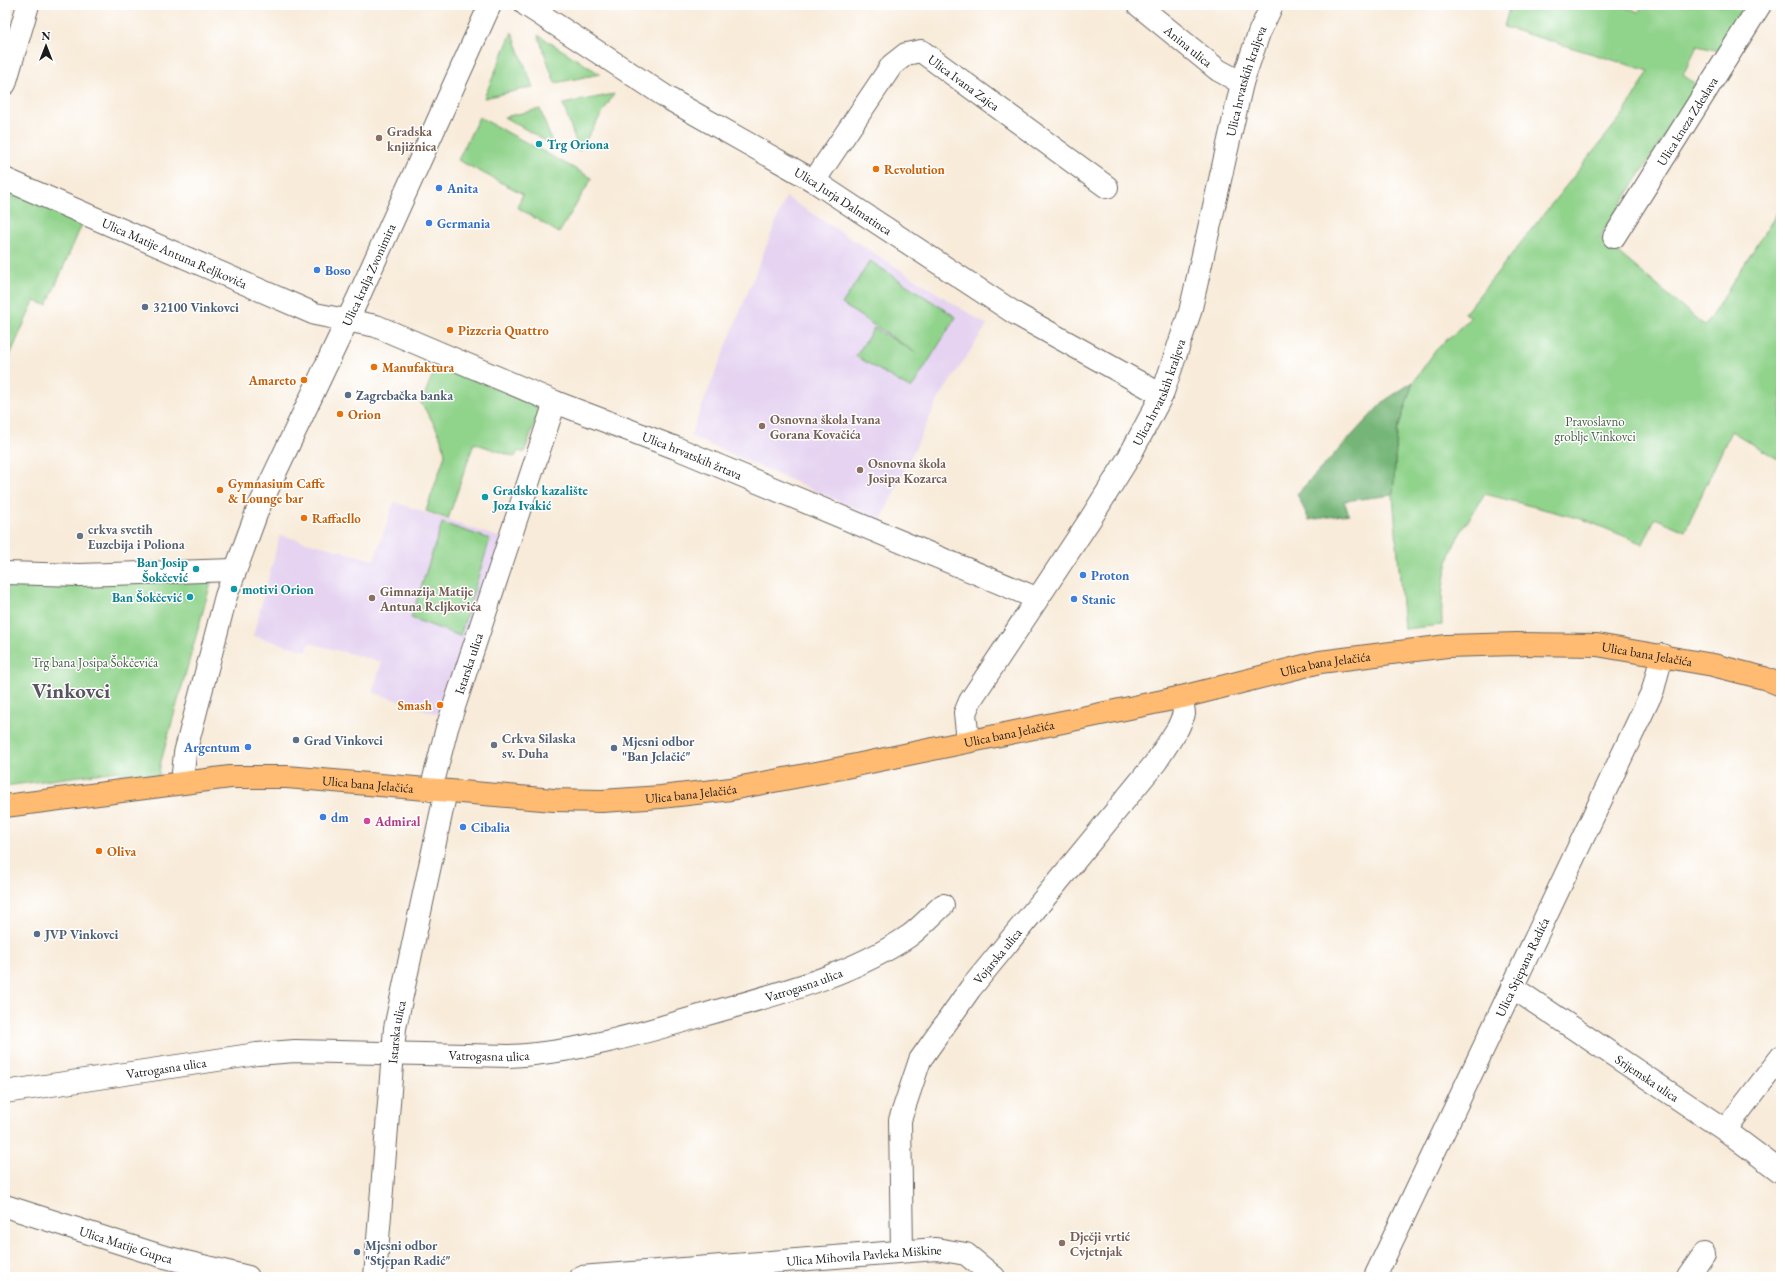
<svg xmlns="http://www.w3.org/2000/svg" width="1786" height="1282" viewBox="0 0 1786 1282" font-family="'EB Garamond',serif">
	<rect width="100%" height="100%" fill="#fff"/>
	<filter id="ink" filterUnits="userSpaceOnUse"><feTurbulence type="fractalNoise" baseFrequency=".025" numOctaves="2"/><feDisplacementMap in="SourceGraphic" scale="8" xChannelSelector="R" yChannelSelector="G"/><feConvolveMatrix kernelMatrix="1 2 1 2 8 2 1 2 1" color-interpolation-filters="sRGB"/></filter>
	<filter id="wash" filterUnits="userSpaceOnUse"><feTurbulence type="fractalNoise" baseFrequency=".012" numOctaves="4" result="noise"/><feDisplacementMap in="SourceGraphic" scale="16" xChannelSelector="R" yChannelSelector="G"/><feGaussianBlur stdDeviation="0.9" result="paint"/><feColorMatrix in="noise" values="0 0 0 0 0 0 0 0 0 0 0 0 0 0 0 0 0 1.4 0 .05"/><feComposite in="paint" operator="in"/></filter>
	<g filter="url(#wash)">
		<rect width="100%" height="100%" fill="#f8ebd9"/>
		<g fill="#e5d3f1">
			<polygon points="786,197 987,325 938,400 881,520 690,436"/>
			<polygon points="394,502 504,539 441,715 372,692 382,662 309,643 307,651 253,636 280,535 374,560"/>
		</g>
		<g fill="#90d38b" stroke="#567854">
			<path d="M 1510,5 L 1620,5 L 1639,12 L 1642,5 L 1752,5 L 1720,51 L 1697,46 L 1683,75 L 1697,85 L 1600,237 L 1705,326 L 1781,207 L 1781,461 L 1731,431 L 1685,531 L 1655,518 L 1643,544 L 1585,520 L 1485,494 C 1475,511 1462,528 1454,545 C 1443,571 1441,597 1442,625 L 1404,629 L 1393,495 L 1397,432 L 1413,382 L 1436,350 L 1471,317 L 1465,313 L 1624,113 L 1649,71 L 1504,27 Z"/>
			<polygon points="512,32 533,87 484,98"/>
			<polygon points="538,35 600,74 555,83"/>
			<polygon points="614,94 579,151 563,104"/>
			<polygon points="540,109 553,145 504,117"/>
			<polygon points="479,117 592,178 559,233 517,207 523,194 458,160"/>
			<polygon points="5,186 83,222 47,305 34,301 7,362 5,363"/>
			<polygon points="870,261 956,317 911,389 856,356 874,328 916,353 842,304"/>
			<path d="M 437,364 L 533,404 L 539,410 L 524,453 L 518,451 L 515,457 L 474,443 L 448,519 L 426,511 L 445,455 C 443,436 431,419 421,403 Z"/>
			<polygon points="442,523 490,539 460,636 411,618"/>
			<path d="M 215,568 L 160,765 L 159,776 C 141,779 132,785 118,771 L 5,786 L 5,571 Z"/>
		</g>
		<polygon fill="#74b577" stroke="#48684a" points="1413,382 1397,432 1393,495 1344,501 1349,514 1309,520 1297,494 1384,401"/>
	</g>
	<g filter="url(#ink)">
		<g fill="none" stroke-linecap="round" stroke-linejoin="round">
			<g stroke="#69645e" stroke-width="24">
				<g id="minor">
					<path id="s1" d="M 526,5 L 671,100 L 814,181 L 1016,314 L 1162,395"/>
					<path id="s2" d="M 1138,5 L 1218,70 L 1242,83"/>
					<polyline points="5,84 28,5"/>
					<path id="s3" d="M 5,179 L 315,314 L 376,326 L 555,402 L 676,448 L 1036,598"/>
					<path id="s4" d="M 814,181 L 892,65 L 906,54 L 921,51 L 1107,187"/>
					<path id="s5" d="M 1614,237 L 1760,5"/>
					<polyline points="5,573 80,575 234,570"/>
					<path id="s6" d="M 968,741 L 965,713 L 970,701 L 1091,518 L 1129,457 L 1162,395 L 1190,312 L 1242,83 L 1259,33 L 1272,5"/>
					<path id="s7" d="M 182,783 L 185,753 L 226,596 L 258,509 L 358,298 L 490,5"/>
					<path id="s8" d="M 431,790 L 447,728 L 555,402"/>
					<path id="s9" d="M 1512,987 L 1725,1130 L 1781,1172"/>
					<path id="s10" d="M 5,1092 L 257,1054 L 295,1051 L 509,1056 C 576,1053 643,1033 707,1014 C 776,994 848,977 909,936 C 921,927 932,915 943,905"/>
					<polyline points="1725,1130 1781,1057"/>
					<path id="s11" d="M 5,1206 L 161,1256 L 248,1277"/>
					<path id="s12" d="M 902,1251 L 900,1120 L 920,1060 L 970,989 L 1156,762 L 1178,728 L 1184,714 L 1182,697"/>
					<path id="s13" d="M 375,1277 L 395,1028 L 446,791"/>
					<path id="s14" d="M 581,1277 L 936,1249 L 966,1254 L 994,1277"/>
					<path id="s15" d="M 1375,1277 L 1653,690 L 1662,655"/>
					<polyline points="1688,1277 1704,1254"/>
				</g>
			</g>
			<g stroke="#69645e" stroke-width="24">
				<g id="major">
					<path id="s16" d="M 5,806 L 230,777 L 287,777 L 554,800 L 602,801 L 661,797 L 731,789 L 827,771 L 1182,697 L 1320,662 L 1447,646 L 1517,644 L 1597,645 L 1713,665 L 1764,678 L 1781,685"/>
				</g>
			</g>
			<use href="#minor" stroke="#fff" stroke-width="22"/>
			<use href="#major" stroke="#ffbb71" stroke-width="22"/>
		</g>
	</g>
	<g fill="#8d6e63" stroke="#fff" stroke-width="1.5">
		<circle cx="379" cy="138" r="4"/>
		<circle cx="762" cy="426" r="4"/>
		<circle cx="860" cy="470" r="4"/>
		<circle cx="372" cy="598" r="4"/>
		<circle cx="1062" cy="1243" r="4"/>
	</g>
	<g fill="#0f9aa8" stroke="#fff" stroke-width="1.5">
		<circle cx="539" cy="144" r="4"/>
		<circle cx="485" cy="497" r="4"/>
		<circle cx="196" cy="569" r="4"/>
		<circle cx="234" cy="589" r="4"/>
		<circle cx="190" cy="597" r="4"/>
	</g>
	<g fill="#e8710a" stroke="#fff" stroke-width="1.5">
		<circle cx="876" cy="169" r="4"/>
		<circle cx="450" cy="330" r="4"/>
		<circle cx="374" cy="367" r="4"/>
		<circle cx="304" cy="380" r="4"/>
		<circle cx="340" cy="414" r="4"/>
		<circle cx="220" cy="490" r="4"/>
		<circle cx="304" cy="518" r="4"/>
		<circle cx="440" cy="705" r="4"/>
		<circle cx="99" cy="851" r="4"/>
	</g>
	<g fill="#3f7fe0" stroke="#fff" stroke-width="1.5">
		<circle cx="439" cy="188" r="4"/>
		<circle cx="429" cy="223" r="4"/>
		<circle cx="317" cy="270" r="4"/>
		<circle cx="1083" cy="575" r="4"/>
		<circle cx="1074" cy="599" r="4"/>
		<circle cx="248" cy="747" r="4"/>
		<circle cx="323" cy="817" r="4"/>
		<circle cx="463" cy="827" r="4"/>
	</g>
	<g fill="#5c6f8a" stroke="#fff" stroke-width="1.5">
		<circle cx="145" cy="307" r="4"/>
		<circle cx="348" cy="395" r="4"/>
		<circle cx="296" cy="740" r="4"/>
		<circle cx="614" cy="748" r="4"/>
		<circle cx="37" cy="934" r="4"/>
		<circle cx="357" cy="1252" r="4"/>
	</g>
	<g fill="#6b7280" stroke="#fff" stroke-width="1.5">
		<circle cx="80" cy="536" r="4"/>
		<circle cx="494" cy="745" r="4"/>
	</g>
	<circle fill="#d1479c" stroke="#fff" stroke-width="1.5" cx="367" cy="821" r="4"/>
	<g text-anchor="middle" stroke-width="3" stroke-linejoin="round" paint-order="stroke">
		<g font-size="13" fill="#1c1c1c" stroke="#fff">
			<text dy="5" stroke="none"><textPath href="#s2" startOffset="65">Anina ulica</textPath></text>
			<text dy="5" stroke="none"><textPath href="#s6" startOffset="728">Ulica hrvatskih kraljeva</textPath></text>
			<text dy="5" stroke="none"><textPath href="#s4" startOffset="226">Ulica Ivana Zajca</textPath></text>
			<text dy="5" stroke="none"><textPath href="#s5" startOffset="137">Ulica kneza Zdeslava</textPath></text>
			<text dy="5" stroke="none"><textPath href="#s1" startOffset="373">Ulica Jurja Dalmatinca</textPath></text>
			<text dy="5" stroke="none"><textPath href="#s3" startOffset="185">Ulica Matije Antuna Reljkovića</textPath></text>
			<text dy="5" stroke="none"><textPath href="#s7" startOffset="544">Ulica kralja Zvonimira</textPath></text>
			<text dy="5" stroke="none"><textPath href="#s6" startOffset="404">Ulica hrvatskih kraljeva</textPath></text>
			<text dy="5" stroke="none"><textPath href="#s3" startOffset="742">Ulica hrvatskih žrtava</textPath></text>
			<text dy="5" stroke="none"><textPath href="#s16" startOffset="1661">Ulica bana Jelačića</textPath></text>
			<text dy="5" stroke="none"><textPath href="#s8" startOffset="132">Istarska ulica</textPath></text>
			<text dy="5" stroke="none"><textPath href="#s16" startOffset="1337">Ulica bana Jelačića</textPath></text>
			<text dy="5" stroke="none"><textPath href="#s16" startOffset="1013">Ulica bana Jelačića</textPath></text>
			<text dy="5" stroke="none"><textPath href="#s16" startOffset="365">Ulica bana Jelačića</textPath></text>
			<text dy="5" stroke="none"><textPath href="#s16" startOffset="689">Ulica bana Jelačića</textPath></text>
			<text dy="5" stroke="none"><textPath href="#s12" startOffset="324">Vojarska ulica</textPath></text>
			<text dy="5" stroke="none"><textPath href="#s15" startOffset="343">Ulica Stjepana Radića</textPath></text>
			<text dy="5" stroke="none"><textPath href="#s10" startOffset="811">Vatrogasna ulica</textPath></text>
			<text dy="5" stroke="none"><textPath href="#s13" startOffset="246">Istarska ulica</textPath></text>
			<text dy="5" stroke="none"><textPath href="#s10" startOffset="487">Vatrogasna ulica</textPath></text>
			<text dy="5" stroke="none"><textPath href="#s10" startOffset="163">Vatrogasna ulica</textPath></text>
			<text dy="5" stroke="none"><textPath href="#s9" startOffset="163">Srijemska ulica</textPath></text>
			<text dy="5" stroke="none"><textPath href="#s11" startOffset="127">Ulica Matije Gupca</textPath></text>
			<text dy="5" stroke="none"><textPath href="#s14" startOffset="284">Ulica Mihovila Pavleka Miškine</textPath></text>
		</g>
		<g font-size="13" font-weight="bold" fill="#785e54" stroke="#fff" text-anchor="start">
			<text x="387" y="136">Gradska<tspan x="387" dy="15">knjižnica</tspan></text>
			<text x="770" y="424">Osnovna škola Ivana<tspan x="770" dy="15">Gorana Kovačića</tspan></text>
			<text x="868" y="468">Osnovna škola<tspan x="868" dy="15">Josipa Kozarca</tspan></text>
			<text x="380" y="596">Gimnazija Matije<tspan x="380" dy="15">Antuna Reljkovića</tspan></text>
			<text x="1070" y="1241">Dječji vrtić<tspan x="1070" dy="15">Cvjetnjak</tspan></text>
		</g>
		<g font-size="13" font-weight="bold" fill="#0d838f" stroke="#fff" text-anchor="start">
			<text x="547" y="149">Trg Oriona</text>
			<text x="493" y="495">Gradsko kazalište<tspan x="493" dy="15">Joza Ivakić</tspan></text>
			<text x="188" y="567" text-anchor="end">Ban Josip<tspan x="188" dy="15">Šokčević</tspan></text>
			<text x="242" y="594">motivi Orion</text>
			<text x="182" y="602" text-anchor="end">Ban Šokčević</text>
		</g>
		<g font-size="13" font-weight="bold" fill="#c56008" stroke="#fff" text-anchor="start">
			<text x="884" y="174">Revolution</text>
			<text x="458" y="335">Pizzeria Quattro</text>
			<text x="382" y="372">Manufaktura</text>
			<text x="296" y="385" text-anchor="end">Amareto</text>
			<text x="348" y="419">Orion</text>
			<text x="228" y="488">Gymnasium Caffe<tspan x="228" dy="15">&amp; Lounge bar</tspan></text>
			<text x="312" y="523">Raffaello</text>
			<text x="432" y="710" text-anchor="end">Smash</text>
			<text x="107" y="856">Oliva</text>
		</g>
		<g font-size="13" font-weight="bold" fill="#366cbe" stroke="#fff" text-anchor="start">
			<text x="447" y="193">Anita</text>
			<text x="437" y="228">Germania</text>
			<text x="325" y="275">Boso</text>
			<text x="1091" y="580">Proton</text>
			<text x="1082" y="604">Stanic</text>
			<text x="240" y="752" text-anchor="end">Argentum</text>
			<text x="331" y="822">dm</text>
			<text x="471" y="832">Cibalia</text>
		</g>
		<g font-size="13" font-weight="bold" fill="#4e5e75" stroke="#fff" text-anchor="start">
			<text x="153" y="312">32100 Vinkovci</text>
			<text x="356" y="400">Zagrebačka banka</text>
			<text x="304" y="745">Grad Vinkovci</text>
			<text x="622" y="746">Mjesni odbor<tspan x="622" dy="15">"Ban Jelačić"</tspan></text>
			<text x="45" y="939">JVP Vinkovci</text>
			<text x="365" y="1250">Mjesni odbor<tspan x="365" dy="15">"Stjepan Radić"</tspan></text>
		</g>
		<g font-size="13" fill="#455c43" stroke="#fff">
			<text x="1595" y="426">Pravoslavno<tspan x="1595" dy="15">groblje Vinkovci</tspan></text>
			<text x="95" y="667">Trg bana Josipa Šokčevića</text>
		</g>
		<g font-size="13" font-weight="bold" fill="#5b616d" stroke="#fff" text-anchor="start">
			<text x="88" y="534">crkva svetih<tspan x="88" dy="15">Euzebija i Poliona</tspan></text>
			<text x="502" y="743">Crkva Silaska<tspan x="502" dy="15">sv. Duha</tspan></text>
		</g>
		<g font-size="13" font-weight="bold" fill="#b23c85" stroke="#fff" text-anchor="start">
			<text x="375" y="826">Admiral</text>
		</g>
		<g font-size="21" font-weight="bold" fill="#5b5262" stroke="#fff">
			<text x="71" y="698">Vinkovci</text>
		</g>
	</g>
	<rect width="1786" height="1282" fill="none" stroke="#fff" stroke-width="20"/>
	<g transform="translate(46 46)" stroke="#ffffff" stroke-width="3" paint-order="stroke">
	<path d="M0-3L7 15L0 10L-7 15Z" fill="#1c1c1c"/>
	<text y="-6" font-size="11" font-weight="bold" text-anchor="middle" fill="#1c1c1c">N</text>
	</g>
</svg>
